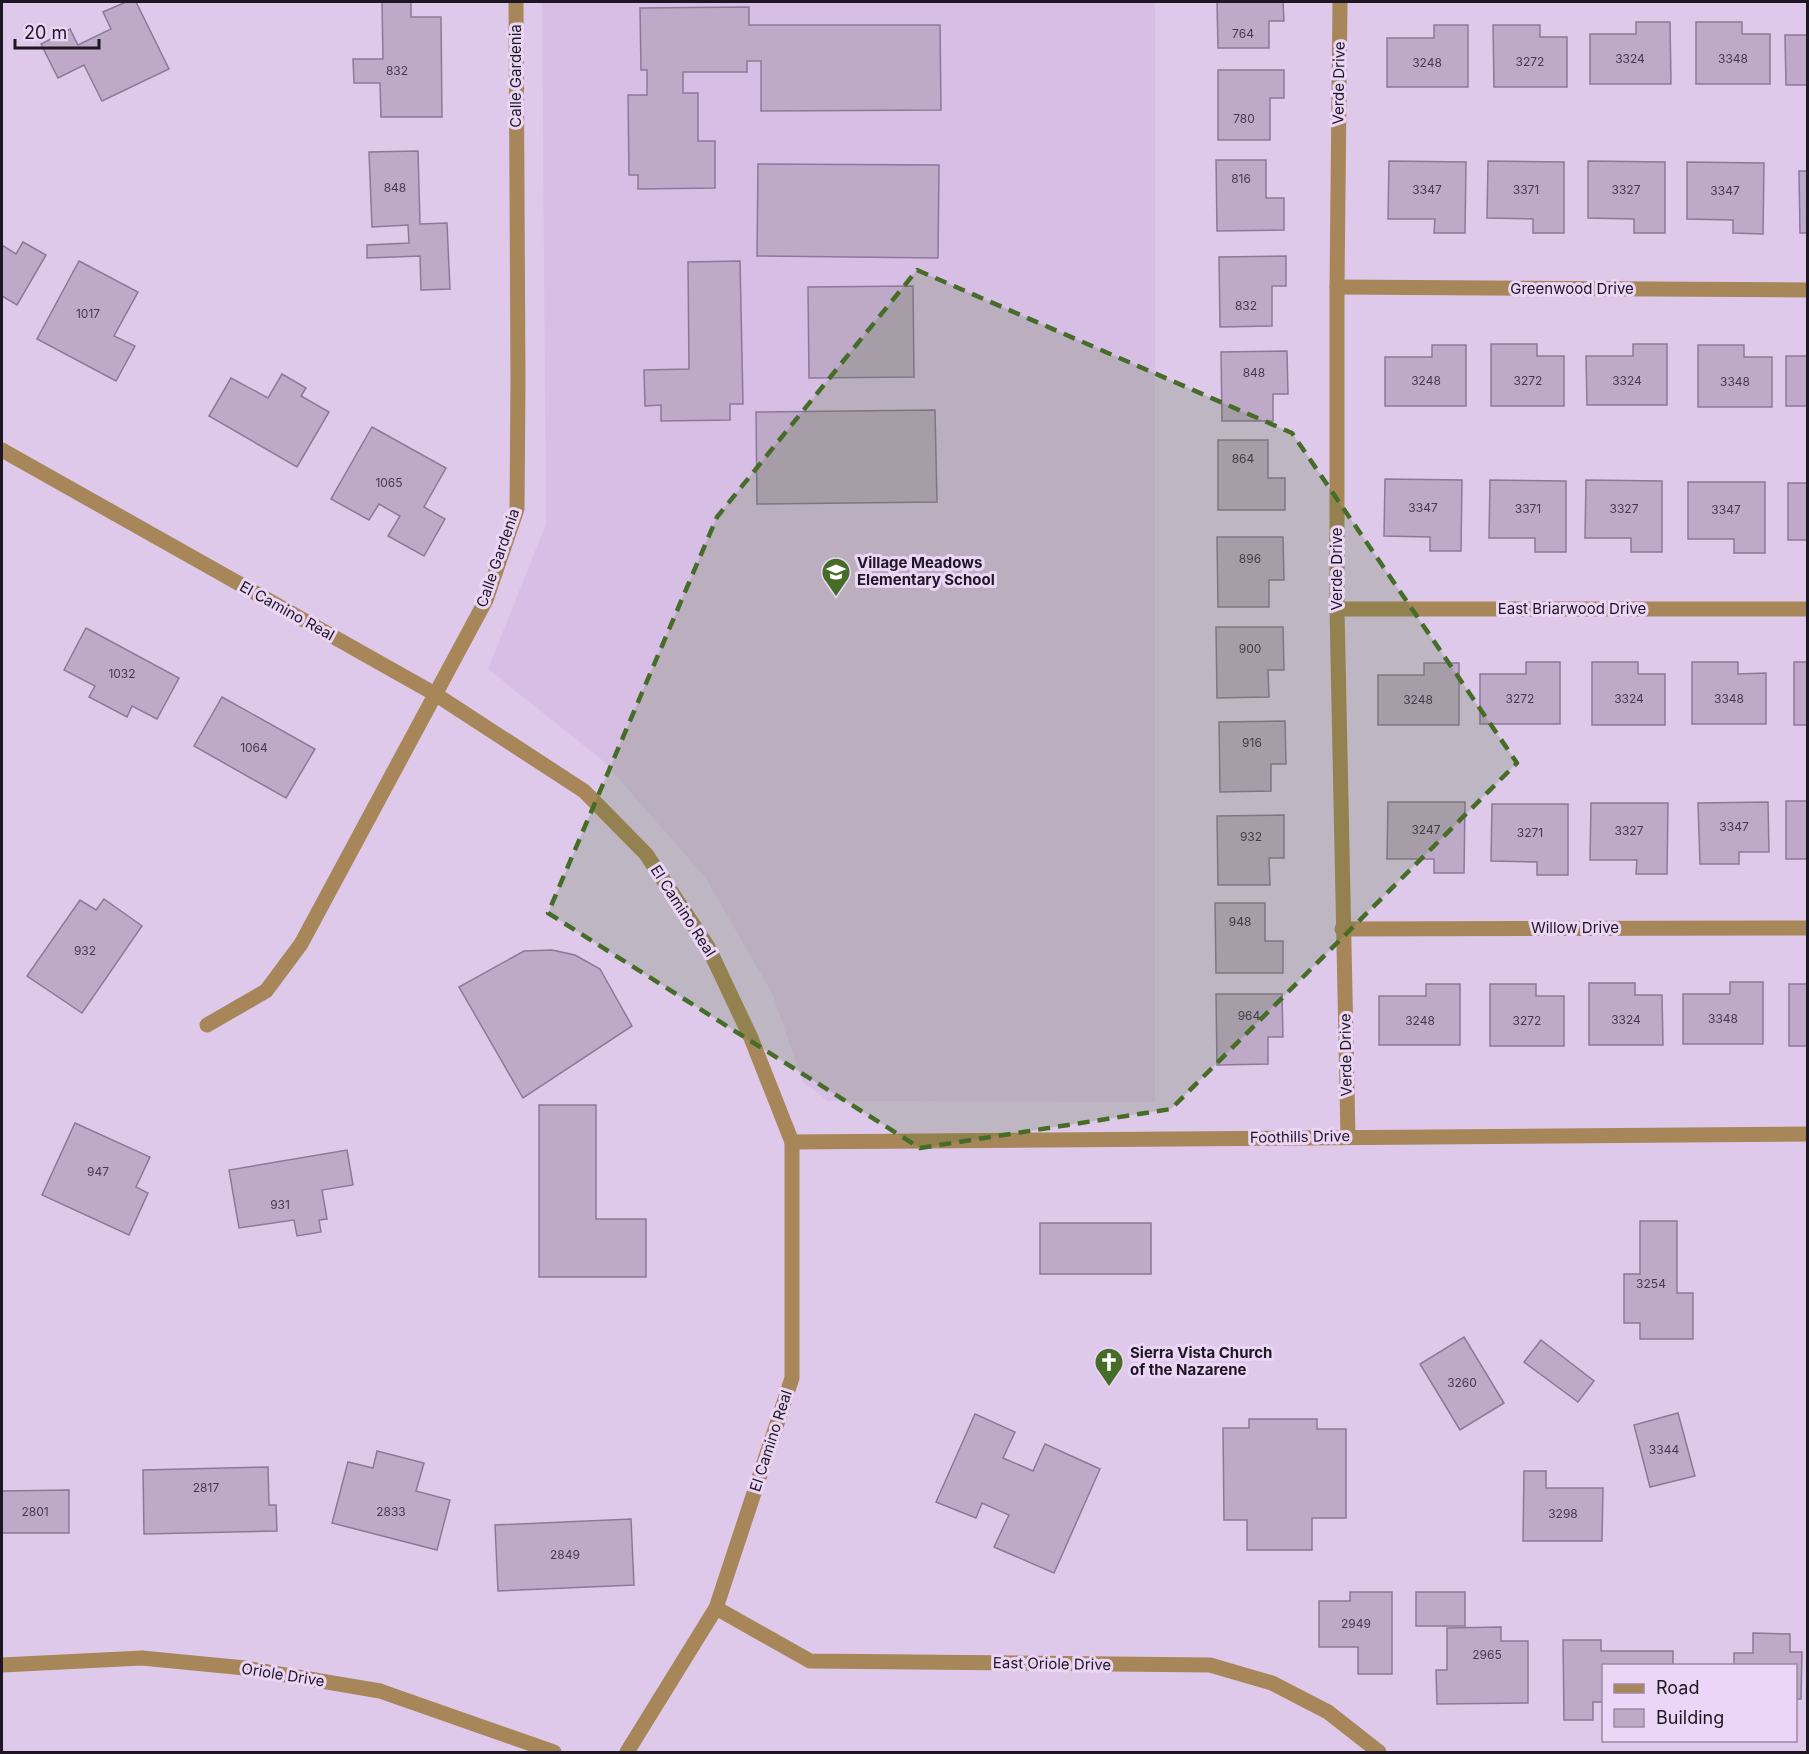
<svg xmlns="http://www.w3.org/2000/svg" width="1809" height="1754" viewBox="0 0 1809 1754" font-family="Inter,sans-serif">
	<rect width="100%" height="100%" fill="#dec9ea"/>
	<polygon fill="#d7bee5" points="542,2 1155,2 1155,1102 828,1101 803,1082 772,993 705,877 602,760 488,669 546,524"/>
	<g fill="#bea9c9" stroke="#8c7997" stroke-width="1.5">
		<polygon points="126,2 136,2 169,69 102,101 84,65 58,78 41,44 70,29 78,45 111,29 103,12"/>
		<polygon points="382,2 411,2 411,17 441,17 442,117 381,117 380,83 354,83 353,59 383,59"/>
		<polygon points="1217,2 1283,2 1284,21 1269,21 1269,48 1218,48"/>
		<polygon points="749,7 749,25 940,25 941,110 761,111 761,61 747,61 747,72 683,72 683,93 698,93 698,141 715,141 715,188 638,189 638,175 629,175 628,95 647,95 647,70 641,70 640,8"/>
		<polygon points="1636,22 1670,22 1671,84 1590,84 1590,34 1636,34"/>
		<polygon points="1696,22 1742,22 1742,34 1770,34 1770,84 1696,84"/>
		<polygon points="1434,25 1468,25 1468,87 1387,87 1387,38 1434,38"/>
		<polygon points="1493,25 1540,25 1540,37 1567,37 1567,87 1494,87"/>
		<polygon points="1785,35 1808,35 1808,85 1786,85"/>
		<polygon points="1218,70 1284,70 1284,98 1270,98 1270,140 1218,140"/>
		<polygon points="418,151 420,224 447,223 450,289 421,290 420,256 367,258 367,245 409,243 408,225 372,227 369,152"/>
		<polygon points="1216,160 1266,160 1266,198 1284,198 1284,230 1217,231"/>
		<polygon points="1389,161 1466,162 1465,233 1434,233 1435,219 1388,219"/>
		<polygon points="1488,161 1564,162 1564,233 1533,233 1533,219 1487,218"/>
		<polygon points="1588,161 1665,162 1665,233 1634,233 1634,219 1588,218"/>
		<polygon points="1687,162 1764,163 1763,234 1733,233 1733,220 1687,219"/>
		<polygon points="758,164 939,165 938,258 757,256"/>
		<polygon points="1799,171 1808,171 1808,233 1800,233"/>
		<polygon points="23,242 46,255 17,305 2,296 2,245 16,254"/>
		<polygon points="1286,256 1286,286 1272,286 1272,326 1220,327 1219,257"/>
		<polygon points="79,261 138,292 114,336 135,346 116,381 37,339"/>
		<polygon points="740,261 743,404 730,404 730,420 661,421 661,405 645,406 644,370 689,369 688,262"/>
		<polygon points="913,286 914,377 809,378 808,287"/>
		<polygon points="1491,344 1537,344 1537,356 1564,356 1564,406 1491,406"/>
		<polygon points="1633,344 1667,344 1667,405 1587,405 1586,356 1633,356"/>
		<polygon points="1432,345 1466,345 1466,406 1385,406 1385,357 1432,357"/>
		<polygon points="1698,345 1744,345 1744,357 1772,357 1772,407 1698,407"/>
		<polygon points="1287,351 1288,394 1273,394 1273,421 1222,421 1221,352"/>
		<rect x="1786" y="356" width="22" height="50"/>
		<polygon points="282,374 306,388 301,396 329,412 297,467 209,416 231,378 268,398"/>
		<polygon points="935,410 937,502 757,504 756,412"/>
		<polygon points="372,427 446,468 424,507 445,519 424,556 388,536 400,516 379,504 369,520 331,499"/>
		<polygon points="1218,440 1268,440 1268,478 1285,478 1285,510 1218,510"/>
		<polygon points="1385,479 1462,480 1461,551 1430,551 1430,537 1384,536"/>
		<polygon points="1490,480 1566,481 1566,552 1535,552 1535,538 1489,538"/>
		<polygon points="1586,480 1662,481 1662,552 1631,552 1631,538 1585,538"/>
		<polygon points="1688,482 1765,482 1765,553 1734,553 1734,539 1688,539"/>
		<rect x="1788" y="483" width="20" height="57"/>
		<polygon points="1217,537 1283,537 1284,580 1269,580 1269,607 1218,607"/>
		<polygon points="1216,627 1283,627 1284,670 1268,670 1269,697 1217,698"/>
		<polygon points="86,628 179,678 157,719 132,706 127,717 89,697 95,686 64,670"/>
		<polygon points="1526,662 1560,662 1560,724 1480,724 1480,674 1526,674"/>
		<polygon points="1592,662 1638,662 1638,674 1665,674 1665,725 1592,725"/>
		<polygon points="1692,662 1738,662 1738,674 1766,673 1766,724 1692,724"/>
		<rect x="1794" y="662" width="14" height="63"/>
		<polygon points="1424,663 1459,663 1459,725 1378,725 1378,675 1424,675"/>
		<polygon points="222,697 315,749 286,798 194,746"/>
		<polygon points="1285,721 1286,764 1271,764 1271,791 1220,792 1219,722"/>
		<rect x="1786" y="801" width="22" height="58"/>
		<polygon points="1388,802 1465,802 1464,873 1434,873 1434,859 1387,859"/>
		<polygon points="1768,802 1769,852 1739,852 1739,864 1700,864 1698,803"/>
		<polygon points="1591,803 1668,803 1667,874 1636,874 1637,860 1590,860"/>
		<polygon points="1492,804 1568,804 1568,875 1537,875 1537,862 1491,861"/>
		<polygon points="1284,815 1284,858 1269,858 1270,885 1218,885 1217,816"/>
		<polygon points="104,899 142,926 82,1013 27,976 80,900 96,910"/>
		<polygon points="1215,903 1265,903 1265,941 1283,941 1283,973 1216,973"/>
		<polygon points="552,950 575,955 600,969 632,1026 523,1098 459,987 524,951"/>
		<polygon points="1730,982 1763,982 1763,1044 1683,1044 1683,994 1730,994"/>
		<polygon points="1589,983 1635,983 1635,995 1662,995 1663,1045 1589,1045"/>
		<polygon points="1426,984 1460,984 1460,1045 1379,1045 1379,996 1426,996"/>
		<polygon points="1490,984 1536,984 1536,996 1564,996 1564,1046 1490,1046"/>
		<rect x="1789" y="984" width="19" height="62"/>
		<polygon points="1216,994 1282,994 1283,1037 1268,1037 1268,1064 1217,1065"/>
		<polygon points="539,1105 596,1105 596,1219 646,1219 646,1277 539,1277"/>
		<polygon points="75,1123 150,1157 136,1187 148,1193 129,1235 42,1195"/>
		<polygon points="347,1150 353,1185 322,1190 327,1219 319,1220 321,1232 297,1236 294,1220 239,1228 229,1170"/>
		<polygon points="1640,1221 1677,1221 1677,1293 1693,1293 1693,1339 1640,1339 1640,1323 1624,1323 1624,1274 1640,1274"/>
		<rect x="1040" y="1223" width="111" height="51"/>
		<polygon points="1464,1337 1504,1403 1460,1430 1420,1364"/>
		<polygon points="1541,1340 1594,1381 1578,1402 1524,1362"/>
		<polygon points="1678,1413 1695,1476 1650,1487 1634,1425"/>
		<polygon points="975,1414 1015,1432 1003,1458 1033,1471 1045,1444 1100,1469 1054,1573 994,1547 1009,1515 982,1503 976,1518 936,1502"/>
		<polygon points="1249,1419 1317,1419 1317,1429 1346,1429 1346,1518 1312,1518 1312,1550 1247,1550 1247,1520 1224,1520 1223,1428 1249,1428"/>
		<polygon points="377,1451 424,1463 416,1491 450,1500 437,1550 332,1523 348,1462 373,1468"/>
		<polygon points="268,1467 269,1505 276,1505 277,1531 144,1534 143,1470"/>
		<polygon points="1524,1471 1546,1471 1546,1488 1603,1488 1602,1541 1523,1541"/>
		<polygon points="69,1490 69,1533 2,1533 2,1491"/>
		<polygon points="631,1519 634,1585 498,1591 495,1525"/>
		<polygon points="1350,1592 1392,1592 1392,1674 1358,1674 1358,1647 1319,1647 1319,1601 1350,1601"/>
		<rect x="1416" y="1592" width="49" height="34"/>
		<polygon points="1501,1627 1501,1641 1528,1641 1528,1703 1437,1704 1436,1670 1447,1670 1447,1628"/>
		<polygon points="1753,1633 1790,1634 1790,1652 1802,1652 1801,1699 1796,1699 1796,1666 1734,1666 1734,1653 1753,1653"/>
		<polygon points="1563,1640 1601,1640 1601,1651 1673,1651 1673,1666 1604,1666 1604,1702 1593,1702 1593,1720 1564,1720"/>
	</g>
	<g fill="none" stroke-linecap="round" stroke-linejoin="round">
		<g stroke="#a78659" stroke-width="15">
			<polyline points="1340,2 1337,287 1337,609 1348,1137"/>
			<polyline points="1337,287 1808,290"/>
			<polyline points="1337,609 1808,609"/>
			<polyline points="1342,929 1808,928"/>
			<polyline points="207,1025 266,991 301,944 486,600 517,509 518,381 516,2"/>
			<polyline points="716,1608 810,1661 1210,1665 1272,1683 1328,1712 1379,1752"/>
			<polyline points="2,1665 142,1658 245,1668 380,1691 554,1752"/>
			<polyline points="627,1752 716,1608 792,1378 792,1142"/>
		</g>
		<polyline stroke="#a78659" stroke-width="15" points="2,450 435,694 584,791 646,854 708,947 751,1038 792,1142 1808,1134"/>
	</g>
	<path fill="#456d28" fill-opacity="0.2" stroke="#456d28" stroke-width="4.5" stroke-dasharray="12 8" stroke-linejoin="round" d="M 917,270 L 1292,433 L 1517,763 L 1171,1109 L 920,1148 L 548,913 L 717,517 Z"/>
	<defs>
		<g id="school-pin" transform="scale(1.5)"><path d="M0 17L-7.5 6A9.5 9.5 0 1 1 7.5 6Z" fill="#456d28" stroke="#ecd6f7"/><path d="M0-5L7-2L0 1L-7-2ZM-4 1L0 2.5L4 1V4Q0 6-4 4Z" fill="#fff"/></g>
		<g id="church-pin" transform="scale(1.5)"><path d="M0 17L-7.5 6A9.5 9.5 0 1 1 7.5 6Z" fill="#456d28" stroke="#ecd6f7"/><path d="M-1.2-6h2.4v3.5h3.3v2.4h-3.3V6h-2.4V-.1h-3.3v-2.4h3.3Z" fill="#fff"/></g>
	</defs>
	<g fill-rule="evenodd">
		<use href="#school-pin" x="836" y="572"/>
		<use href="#church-pin" x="1109" y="1362"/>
	</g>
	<g text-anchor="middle" stroke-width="6" stroke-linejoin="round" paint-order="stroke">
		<g font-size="12" fill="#463b4c">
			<text x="1243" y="38">764</text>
			<text x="1630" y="63">3324</text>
			<text x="1733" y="63">3348</text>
			<text x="1530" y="66">3272</text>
			<text x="1427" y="67">3248</text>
			<text x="397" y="75">832</text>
			<text x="1244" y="123">780</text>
			<text x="1241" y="183">816</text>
			<text x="395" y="192">848</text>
			<text x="1427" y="194">3347</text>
			<text x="1526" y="194">3371</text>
			<text x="1626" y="194">3327</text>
			<text x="1725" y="195">3347</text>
			<text x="1246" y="310">832</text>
			<text x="88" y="318">1017</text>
			<text x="1254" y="377">848</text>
			<text x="1426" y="385">3248</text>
			<text x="1528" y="385">3272</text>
			<text x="1627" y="385">3324</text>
			<text x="1735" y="386">3348</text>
			<text x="1243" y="463">864</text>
			<text x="389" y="487">1065</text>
			<text x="1423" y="512">3347</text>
			<text x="1528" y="513">3371</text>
			<text x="1624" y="513">3327</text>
			<text x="1726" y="514">3347</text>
			<text x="1250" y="563">896</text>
			<text x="1250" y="653">900</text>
			<text x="122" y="678">1032</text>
			<text x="1520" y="703">3272</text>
			<text x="1629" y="703">3324</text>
			<text x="1729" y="703">3348</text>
			<text x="1418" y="704">3248</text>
			<text x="1252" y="747">916</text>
			<text x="254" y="752">1064</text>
			<text x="1734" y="831">3347</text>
			<text x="1426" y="834">3247</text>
			<text x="1629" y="835">3327</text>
			<text x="1530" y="837">3271</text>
			<text x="1251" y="841">932</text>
			<text x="1240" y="926">948</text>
			<text x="85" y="955">932</text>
			<text x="1249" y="1020">964</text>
			<text x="1723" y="1023">3348</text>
			<text x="1626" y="1024">3324</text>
			<text x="1420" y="1025">3248</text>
			<text x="1527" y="1025">3272</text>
			<text x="98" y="1176">947</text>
			<text x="280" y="1209">931</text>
			<text x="1651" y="1288">3254</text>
			<text x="1462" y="1387">3260</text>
			<text x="1664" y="1454">3344</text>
			<text x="206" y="1492">2817</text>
			<text x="35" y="1516">2801</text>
			<text x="391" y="1516">2833</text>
			<text x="1563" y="1518">3298</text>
			<text x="565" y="1559">2849</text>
			<text x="1356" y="1628">2949</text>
			<text x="1487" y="1659">2965</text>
		</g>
		<g font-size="15" fill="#1e1622" stroke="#ecd6f7">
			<text transform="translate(516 76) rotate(-90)" y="5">Calle Gardenia</text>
			<text transform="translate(1339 83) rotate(-89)" y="5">Verde Drive</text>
			<text x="1572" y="294">Greenwood Drive</text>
			<text transform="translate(498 558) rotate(-71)" y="5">Calle Gardenia</text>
			<text transform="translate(1337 569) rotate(-90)" y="5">Verde Drive</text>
			<text x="1572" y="614">East Briarwood Drive</text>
			<text transform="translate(287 611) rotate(29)" y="5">El Camino Real</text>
			<text transform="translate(683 911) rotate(57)" y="5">El Camino Real</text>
			<text x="1575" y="933">Willow Drive</text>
			<text transform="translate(1346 1055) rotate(-91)" y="5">Verde Drive</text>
			<text transform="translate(1300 1137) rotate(-1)" y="5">Foothills Drive</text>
			<text transform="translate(771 1441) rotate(-72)" y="5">El Camino Real</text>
			<text transform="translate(1052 1664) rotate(1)" y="5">East Oriole Drive</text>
			<text transform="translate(283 1675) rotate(9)" y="5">Oriole Drive</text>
		</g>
		<g font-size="15" font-weight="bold" fill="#1e1622" stroke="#ecd6f7" text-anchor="start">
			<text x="857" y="568">Village Meadows<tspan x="857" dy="17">Elementary School</tspan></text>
			<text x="1130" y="1358">Sierra Vista Church<tspan x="1130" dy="17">of the Nazarene</tspan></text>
		</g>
	</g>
	<rect width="1809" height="1754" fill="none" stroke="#1e1622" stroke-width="6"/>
	<rect x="1602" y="1664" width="195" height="78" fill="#ecd6f7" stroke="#9a89a2" stroke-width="1.5"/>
	<rect x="1614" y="1684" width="30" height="9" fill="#a78659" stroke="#9a89a2" stroke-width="1.5"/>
	<text x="1656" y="1694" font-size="18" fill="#1e1622">Road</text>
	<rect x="1614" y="1709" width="30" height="18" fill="#bea9c9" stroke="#9a89a2" stroke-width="1.5"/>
	<text x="1656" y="1724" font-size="18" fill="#1e1622">Building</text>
	<path d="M15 39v9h84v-9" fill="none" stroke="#1e1622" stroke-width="3"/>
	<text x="24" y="39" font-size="18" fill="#1e1622" stroke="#ecd6f7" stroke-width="4.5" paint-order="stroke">20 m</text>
</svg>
